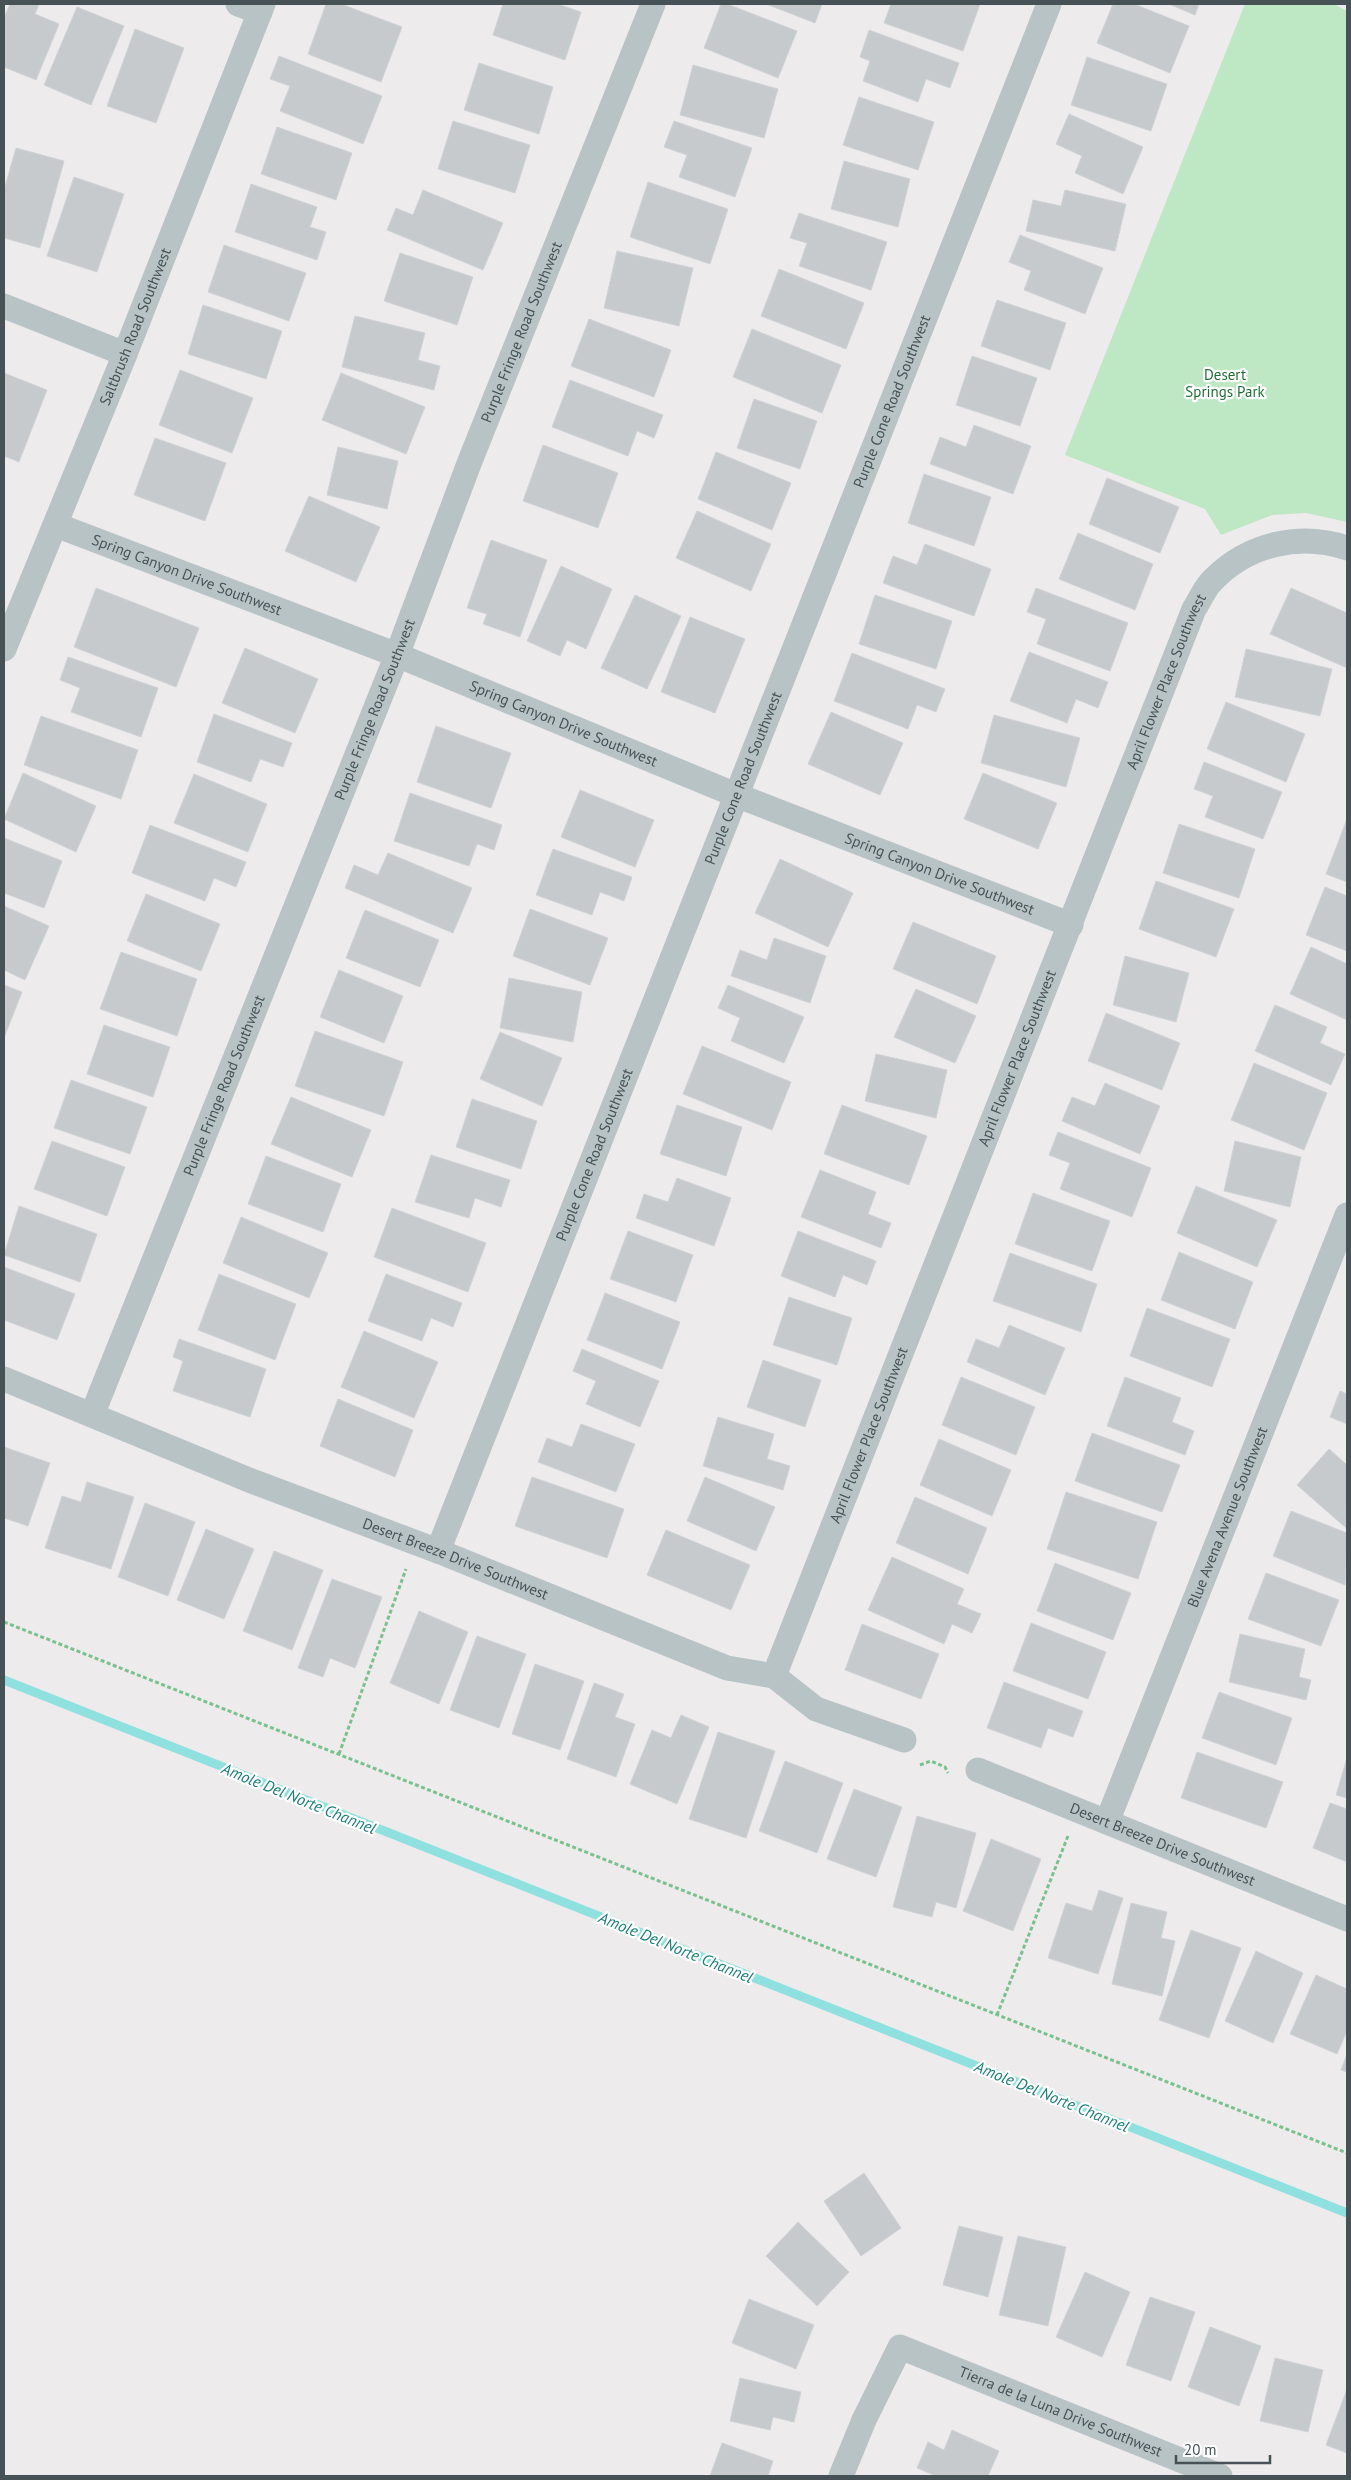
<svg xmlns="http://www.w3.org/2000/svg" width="1351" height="2480" viewBox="0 0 1351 2480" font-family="'PT Sans',sans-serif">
	<rect width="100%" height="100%" fill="#eeebec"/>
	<polygon fill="#bde8c3" points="1245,4 1334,4 1347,11 1347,522 1306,513 1272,515 1221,535 1205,509 1065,455"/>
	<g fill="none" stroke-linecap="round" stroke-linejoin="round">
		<polyline stroke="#8ee1de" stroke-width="9" points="4,1680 1347,2213"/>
	</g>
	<g fill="#c6cacd" stroke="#d0d3d6">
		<polygon points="10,4 39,4 35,14 59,24 36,80 4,67 4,18"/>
		<polygon points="326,4 341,4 402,27 381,82 308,54"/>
		<polygon points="503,4 557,4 581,12 565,60 493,35"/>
		<polygon points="721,4 727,4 797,31 778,78 704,48"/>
		<polygon points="766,4 822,4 815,23"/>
		<polygon points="891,4 980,4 963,51 884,23"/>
		<polygon points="1113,4 1134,4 1189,26 1170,73 1097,43"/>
		<polygon points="1169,4 1199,4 1195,15"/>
		<polygon points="77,7 124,26 91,105 44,85"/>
		<polygon points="135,29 184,48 156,123 107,106"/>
		<polygon points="869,30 959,63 950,88 926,79 918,102 863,81 870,61 860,57"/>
		<polygon points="279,56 382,96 363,144 280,111 290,86 270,79"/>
		<polygon points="1087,57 1167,84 1151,131 1071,105"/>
		<polygon points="479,63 553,87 539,134 464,110"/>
		<polygon points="693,65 778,89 764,138 680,115"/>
		<polygon points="859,97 934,122 918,170 843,145"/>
		<polygon points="1069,114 1143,147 1123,194 1075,173 1082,156 1056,144"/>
		<polygon points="453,121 530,145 515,193 438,169"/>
		<polygon points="674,121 752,148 735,197 679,177 687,155 664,147"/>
		<polygon points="277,127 352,153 336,200 261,174"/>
		<polygon points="16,148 64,161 40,248 4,238 4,190"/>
		<polygon points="844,161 910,179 898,227 831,209"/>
		<polygon points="74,177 124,194 97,272 47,256"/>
		<polygon points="648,182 728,209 710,264 630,237"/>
		<polygon points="251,184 317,207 310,227 326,232 317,260 235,232"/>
		<polygon points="423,190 503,223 483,270 387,230 396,208 413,215"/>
		<polygon points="1065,190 1126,204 1115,251 1026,231 1033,200 1061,206"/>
		<polygon points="799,213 887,242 871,290 799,266 807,243 790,238"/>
		<polygon points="1020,235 1103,268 1085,314 1024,290 1031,271 1009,262"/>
		<polygon points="224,245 306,273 289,321 208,292"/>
		<polygon points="617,251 693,268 679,326 604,308"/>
		<polygon points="400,253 473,277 457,325 384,301"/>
		<polygon points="779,269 864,303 846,349 761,316"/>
		<polygon points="997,300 1066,323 1050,370 981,346"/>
		<polygon points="203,305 282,331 266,379 188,354"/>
		<polygon points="355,316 425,333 418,360 440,366 434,390 342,367"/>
		<polygon points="589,319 671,350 654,397 571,366"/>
		<polygon points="752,329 841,365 822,413 733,377"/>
		<polygon points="972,356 1037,378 1020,426 956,405"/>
		<polygon points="180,370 253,398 232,453 159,425"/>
		<polygon points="4,373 47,390 19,462 4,456"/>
		<polygon points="341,373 425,407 406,454 322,420"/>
		<polygon points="570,380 663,415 654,438 637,431 628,456 552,427"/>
		<polygon points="754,399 817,421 800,469 737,448"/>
		<polygon points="974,425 1031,446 1013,494 930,464 940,437 966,447"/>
		<polygon points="155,438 226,463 205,521 134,495"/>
		<polygon points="543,445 618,473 598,528 523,501"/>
		<polygon points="338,447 398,461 387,509 327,495"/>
		<polygon points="716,452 791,483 772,530 698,499"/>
		<polygon points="924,474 991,497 974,546 908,523"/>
		<polygon points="1107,478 1179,507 1160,553 1089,524"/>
		<polygon points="309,496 380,527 356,582 285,551"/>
		<polygon points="697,511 771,544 751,591 676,558"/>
		<polygon points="1078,533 1153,564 1135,610 1059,579"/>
		<polygon points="491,540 547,560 520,637 483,624 487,614 467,608"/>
		<polygon points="925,544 991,569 974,616 883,583 893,556 917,565"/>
		<polygon points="561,566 612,589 586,649 567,640 560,656 527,641"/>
		<polygon points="96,588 199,628 176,687 74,647"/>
		<polygon points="1036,588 1128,623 1110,671 1037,644 1046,619 1027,612"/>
		<polygon points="1291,588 1347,613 1347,668 1270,634"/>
		<polygon points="635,595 681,616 647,689 601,668"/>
		<polygon points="875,595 952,621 936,669 859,644"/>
		<polygon points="690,617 745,639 715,713 661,692"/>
		<polygon points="245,648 318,679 295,733 222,703"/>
		<polygon points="1246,649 1332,669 1320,716 1235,697"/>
		<polygon points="1029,652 1108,682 1098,708 1076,699 1067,723 1010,701"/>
		<polygon points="852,653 945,689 936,712 917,705 908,729 834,701"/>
		<polygon points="68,657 158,688 141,737 71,712 80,688 60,680"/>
		<polygon points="1226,702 1305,734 1286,782 1207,749"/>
		<polygon points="831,712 903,743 880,795 808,764"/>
		<polygon points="214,714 292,743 283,767 260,759 251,782 197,762"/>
		<polygon points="994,715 1080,738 1066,787 981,763"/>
		<polygon points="41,716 138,750 121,799 24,765"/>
		<polygon points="436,726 511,753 491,808 417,782"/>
		<polygon points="1204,762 1282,792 1263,839 1205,817 1213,796 1194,789"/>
		<polygon points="23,773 96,806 76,852 4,819"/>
		<polygon points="983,773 1057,803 1038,849 964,819"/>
		<polygon points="194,774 267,804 248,852 174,823"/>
		<polygon points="580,790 654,820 635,867 561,837"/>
		<polygon points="410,793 502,825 494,850 477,844 469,866 394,841"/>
		<polygon points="1347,819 1347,882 1326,874"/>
		<polygon points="1179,824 1255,849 1239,898 1163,873"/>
		<polygon points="150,825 246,862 236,887 214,878 205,901 132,873"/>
		<polygon points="4,838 62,861 44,908 4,893"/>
		<polygon points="553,849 632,877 624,901 600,892 592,915 536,895"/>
		<polygon points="388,853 472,888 453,933 345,888 354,865 378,875"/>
		<polygon points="780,859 853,893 828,947 755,913"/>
		<polygon points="1156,881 1234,909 1216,957 1139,929"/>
		<polygon points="1325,887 1347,896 1347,951 1306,935"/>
		<polygon points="146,894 220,924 201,971 127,941"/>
		<polygon points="4,906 49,926 25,980 4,970"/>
		<polygon points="530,909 608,938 590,985 513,956"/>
		<polygon points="365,910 439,940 420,987 346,958"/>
		<polygon points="913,922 996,956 977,1004 893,969"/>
		<polygon points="774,938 826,956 810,1003 731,976 740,950 767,960"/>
		<polygon points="1311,947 1347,964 1347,1020 1290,994"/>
		<polygon points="121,952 197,979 177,1036 100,1009"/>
		<polygon points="1125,956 1189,973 1176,1022 1113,1005"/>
		<polygon points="339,970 403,996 384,1043 320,1017"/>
		<polygon points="509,978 582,992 573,1042 500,1028"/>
		<polygon points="4,985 22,992 4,1038"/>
		<polygon points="728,985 804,1017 784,1063 731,1041 740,1018 718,1008"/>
		<polygon points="916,989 976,1016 955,1063 894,1037"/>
		<polygon points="1275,1005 1327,1027 1320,1043 1345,1054 1331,1085 1255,1051"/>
		<polygon points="1106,1013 1180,1043 1162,1090 1088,1061"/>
		<polygon points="104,1025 170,1047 153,1097 87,1074"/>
		<polygon points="315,1031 403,1062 384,1116 295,1086"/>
		<polygon points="500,1032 562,1058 542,1106 480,1079"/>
		<polygon points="702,1046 791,1082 772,1130 683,1094"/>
		<polygon points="876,1054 947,1070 936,1118 865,1101"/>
		<polygon points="1254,1063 1327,1093 1304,1150 1231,1120"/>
		<polygon points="71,1080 147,1107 130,1154 54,1128"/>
		<polygon points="1105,1083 1160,1106 1140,1154 1062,1121 1072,1097 1095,1106"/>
		<polygon points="291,1097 371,1130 352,1177 271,1144"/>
		<polygon points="472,1099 537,1121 521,1169 456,1147"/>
		<polygon points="677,1105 742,1127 726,1176 660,1154"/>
		<polygon points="842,1105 927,1136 909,1185 824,1154"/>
		<polygon points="1058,1132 1151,1168 1132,1217 1060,1189 1070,1163 1049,1155"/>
		<polygon points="52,1141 125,1167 107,1216 34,1189"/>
		<polygon points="1235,1141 1301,1157 1290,1207 1224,1191"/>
		<polygon points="431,1155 510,1180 501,1207 475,1198 469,1218 415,1202"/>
		<polygon points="266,1156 341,1184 323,1232 248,1204"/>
		<polygon points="820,1170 876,1192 868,1214 891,1223 881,1248 801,1217"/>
		<polygon points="677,1178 731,1198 714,1246 636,1218 644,1194 668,1202"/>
		<polygon points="1196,1186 1277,1220 1257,1267 1177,1233"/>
		<polygon points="1033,1193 1110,1221 1092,1271 1015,1244"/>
		<polygon points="19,1206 97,1234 80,1282 4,1255"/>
		<polygon points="392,1208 486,1243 468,1292 374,1257"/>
		<polygon points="241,1217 328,1253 309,1298 223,1263"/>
		<polygon points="628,1231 693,1255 676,1302 610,1279"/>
		<polygon points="798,1231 876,1261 867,1285 843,1275 835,1297 781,1276"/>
		<polygon points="1179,1252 1253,1282 1235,1329 1161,1300"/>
		<polygon points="1010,1253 1097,1284 1081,1332 993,1301"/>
		<polygon points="4,1267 75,1294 57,1340 4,1320"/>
		<polygon points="219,1274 296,1304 275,1360 198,1330"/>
		<polygon points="386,1274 462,1303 453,1327 431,1318 422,1341 368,1321"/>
		<polygon points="605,1293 680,1322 662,1369 587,1340"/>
		<polygon points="789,1297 852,1318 837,1365 773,1345"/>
		<polygon points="1147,1308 1230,1339 1212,1387 1130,1356"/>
		<polygon points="1009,1325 1065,1348 1045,1395 967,1362 976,1339 999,1348"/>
		<polygon points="364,1331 438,1362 414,1418 341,1387"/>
		<polygon points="179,1339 266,1369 250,1417 173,1391 183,1361 173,1357"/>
		<polygon points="582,1349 659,1381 640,1427 586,1404 596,1381 573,1371"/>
		<polygon points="763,1360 821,1380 805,1427 747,1407"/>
		<polygon points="961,1377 1035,1407 1016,1455 942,1425"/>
		<polygon points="1125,1377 1181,1398 1172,1422 1194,1431 1185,1455 1107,1426"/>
		<polygon points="1340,1391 1347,1394 1347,1424 1330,1417"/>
		<polygon points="338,1399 413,1430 395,1477 320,1446"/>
		<polygon points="718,1417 774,1434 767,1459 790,1466 783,1490 703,1466"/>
		<polygon points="581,1424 635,1444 616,1492 538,1462 547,1438 572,1447"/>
		<polygon points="1092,1433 1180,1465 1162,1512 1075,1481"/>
		<polygon points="939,1439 1011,1470 992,1516 920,1485"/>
		<polygon points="4,1447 50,1463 28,1526 4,1518"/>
		<polygon points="1329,1449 1347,1465 1346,1528 1297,1485"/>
		<polygon points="532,1477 624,1509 607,1558 515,1526"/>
		<polygon points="705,1477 775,1507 756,1551 687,1521"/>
		<polygon points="87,1482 134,1497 111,1569 45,1548 62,1496 81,1502"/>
		<polygon points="1066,1492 1157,1522 1138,1579 1047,1549"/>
		<polygon points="915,1497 987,1528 968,1574 896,1543"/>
		<polygon points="145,1503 195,1522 168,1596 118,1577"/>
		<polygon points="1291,1511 1347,1533 1345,1585 1273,1556"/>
		<polygon points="206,1529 254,1549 224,1619 177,1600"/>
		<polygon points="666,1530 750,1565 731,1610 647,1575"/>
		<polygon points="274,1551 323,1570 292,1650 243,1631"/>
		<polygon points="892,1557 964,1589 957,1604 981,1614 972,1633 952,1624 944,1644 868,1610"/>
		<polygon points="1055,1563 1131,1593 1113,1640 1037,1611"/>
		<polygon points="1266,1573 1339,1600 1321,1646 1248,1619"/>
		<polygon points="332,1579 382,1597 355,1668 330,1658 323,1677 298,1668"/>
		<polygon points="419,1611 468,1632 439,1704 390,1683"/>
		<polygon points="1031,1623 1106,1652 1088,1699 1013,1671"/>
		<polygon points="862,1624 939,1654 921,1699 845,1670"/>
		<polygon points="1240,1634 1305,1649 1299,1677 1311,1680 1306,1700 1229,1682"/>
		<polygon points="477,1636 526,1654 499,1728 450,1710"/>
		<polygon points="535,1664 584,1681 560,1750 512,1734"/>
		<polygon points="1004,1682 1083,1711 1073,1737 1048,1728 1041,1748 987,1728"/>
		<polygon points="594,1683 624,1694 615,1717 635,1724 616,1777 567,1759"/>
		<polygon points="1219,1692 1292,1718 1276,1765 1202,1738"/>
		<polygon points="681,1715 709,1727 677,1804 630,1784 652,1730 671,1738"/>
		<polygon points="718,1732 775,1751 746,1838 689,1819"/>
		<polygon points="1197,1752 1283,1782 1266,1828 1181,1798"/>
		<polygon points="1347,1758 1347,1798 1336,1795"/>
		<polygon points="785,1761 843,1783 817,1853 759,1831"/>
		<polygon points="854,1789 902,1807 876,1877 827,1859"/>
		<polygon points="1330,1803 1347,1809 1347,1862 1313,1848"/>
		<polygon points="917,1816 976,1833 956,1908 936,1902 932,1917 893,1907"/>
		<polygon points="991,1839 1041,1859 1013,1931 963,1911"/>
		<polygon points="1099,1890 1123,1898 1098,1974 1048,1958 1066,1903 1092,1911"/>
		<polygon points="1131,1903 1167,1912 1161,1938 1175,1941 1162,1996 1112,1984"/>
		<polygon points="1191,1930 1241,1948 1209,2038 1159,2020"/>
		<polygon points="1256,1951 1303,1973 1273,2043 1225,2021"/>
		<polygon points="1316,1975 1347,1989 1347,2031 1337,2054 1290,2034"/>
		<polygon points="1347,2054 1347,2072 1341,2070"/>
		<polygon points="864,2173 901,2228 861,2256 824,2201"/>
		<polygon points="798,2222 849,2272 817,2306 766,2256"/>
		<polygon points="959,2226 1003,2237 988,2297 943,2285"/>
		<polygon points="1018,2236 1066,2247 1048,2326 999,2315"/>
		<polygon points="1085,2272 1130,2292 1102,2357 1056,2337"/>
		<polygon points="1150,2297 1195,2312 1171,2381 1126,2365"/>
		<polygon points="749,2299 814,2325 796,2369 732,2343"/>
		<polygon points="1210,2327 1261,2346 1239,2406 1188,2387"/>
		<polygon points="1275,2358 1323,2370 1308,2432 1260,2421"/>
		<polygon points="740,2378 801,2392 794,2422 773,2417 770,2430 730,2421"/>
		<polygon points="1347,2389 1347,2453 1326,2445"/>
		<polygon points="952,2430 999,2451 988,2476 936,2476 917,2468 928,2442 944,2450"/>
		<polygon points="722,2443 773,2461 768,2476 710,2476"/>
	</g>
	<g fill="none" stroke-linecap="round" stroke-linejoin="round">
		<g stroke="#79c28c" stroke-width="3" stroke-dasharray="4 2.5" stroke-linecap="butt">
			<polyline points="4,1622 1347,2153"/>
			<polyline points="339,1754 406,1569"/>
			<polyline points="920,1765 931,1761 945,1767 948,1773"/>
			<polyline points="997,2015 1068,1836"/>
		</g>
		<g stroke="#b8c3c6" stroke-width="25">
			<polyline points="238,4 260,12"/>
			<polyline points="4,306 125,354"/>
			<path id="s1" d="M 56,525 L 397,655 L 736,795 L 1071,925"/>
			<path id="s2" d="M 4,649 L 125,354 L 263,4"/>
			<path id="s3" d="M 4,1379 L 249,1480 L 438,1551 L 727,1668 L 774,1676 L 816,1709 L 904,1740"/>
			<path id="s4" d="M 92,1415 L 397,655 L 470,461 L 653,4"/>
			<path id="s5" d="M 438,1551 L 1049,4"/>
			<path id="s6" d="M 774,1676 L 1194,609 C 1200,600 1205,587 1213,580 C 1248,544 1300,532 1347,548"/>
			<path id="s7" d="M 978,1770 L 1347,1919"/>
			<path id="s8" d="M 1107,1822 L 1347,1215"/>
			<path id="s9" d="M 841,2476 L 864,2420 L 900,2347 L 1220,2476"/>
		</g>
	</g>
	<g text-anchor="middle" stroke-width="4.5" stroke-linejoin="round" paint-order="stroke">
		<g font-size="15" fill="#465256" stroke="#fff">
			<text dy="5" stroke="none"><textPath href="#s2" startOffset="348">Saltbrush Road Southwest</textPath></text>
			<text dy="5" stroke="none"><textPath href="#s4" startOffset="1165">Purple Fringe Road Southwest</textPath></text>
			<text dy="5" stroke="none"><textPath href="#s5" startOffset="1236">Purple Cone Road Southwest</textPath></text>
			<text dy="5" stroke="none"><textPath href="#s1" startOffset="140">Spring Canyon Drive Southwest</textPath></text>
			<text dy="5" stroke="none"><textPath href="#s6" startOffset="1069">April Flower Place Southwest</textPath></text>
			<text dy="5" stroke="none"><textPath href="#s4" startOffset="760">Purple Fringe Road Southwest</textPath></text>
			<text dy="5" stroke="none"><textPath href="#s1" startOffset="545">Spring Canyon Drive Southwest</textPath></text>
			<text dy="5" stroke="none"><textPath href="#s5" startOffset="831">Purple Cone Road Southwest</textPath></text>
			<text dy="5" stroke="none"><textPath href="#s1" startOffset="950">Spring Canyon Drive Southwest</textPath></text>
			<text dy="5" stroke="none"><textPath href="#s6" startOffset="664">April Flower Place Southwest</textPath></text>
			<text dy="5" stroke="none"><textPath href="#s4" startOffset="355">Purple Fringe Road Southwest</textPath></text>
			<text dy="5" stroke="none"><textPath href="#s5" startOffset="426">Purple Cone Road Southwest</textPath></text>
			<text dy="5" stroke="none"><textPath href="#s6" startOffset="259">April Flower Place Southwest</textPath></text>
			<text dy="5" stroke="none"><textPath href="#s8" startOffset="328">Blue Avena Avenue Southwest</textPath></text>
			<text dy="5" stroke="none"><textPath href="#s3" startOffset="486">Desert Breeze Drive Southwest</textPath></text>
			<text dy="5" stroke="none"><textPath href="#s7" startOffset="199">Desert Breeze Drive Southwest</textPath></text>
			<text dy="5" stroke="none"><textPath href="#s9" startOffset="315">Tierra de la Luna Drive Southwest</textPath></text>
		</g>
		<g font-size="15" fill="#1f6f34" stroke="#fff">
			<text x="1225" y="380">Desert<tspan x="1225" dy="17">Springs Park</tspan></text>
		</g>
		<g font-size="16" font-style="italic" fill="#1a807d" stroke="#fff">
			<text transform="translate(299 1798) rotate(22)" y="6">Amole Del Norte Channel</text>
			<text transform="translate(676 1947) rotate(22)" y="6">Amole Del Norte Channel</text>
			<text transform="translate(1052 2096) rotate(22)" y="6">Amole Del Norte Channel</text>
		</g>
	</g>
	<rect width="1351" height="2480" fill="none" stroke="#465256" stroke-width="10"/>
	<path d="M1176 2455v8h94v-8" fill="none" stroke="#465256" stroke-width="2.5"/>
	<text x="1184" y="2455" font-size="15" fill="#465256" stroke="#ffffff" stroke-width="4" paint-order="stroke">20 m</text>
</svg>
